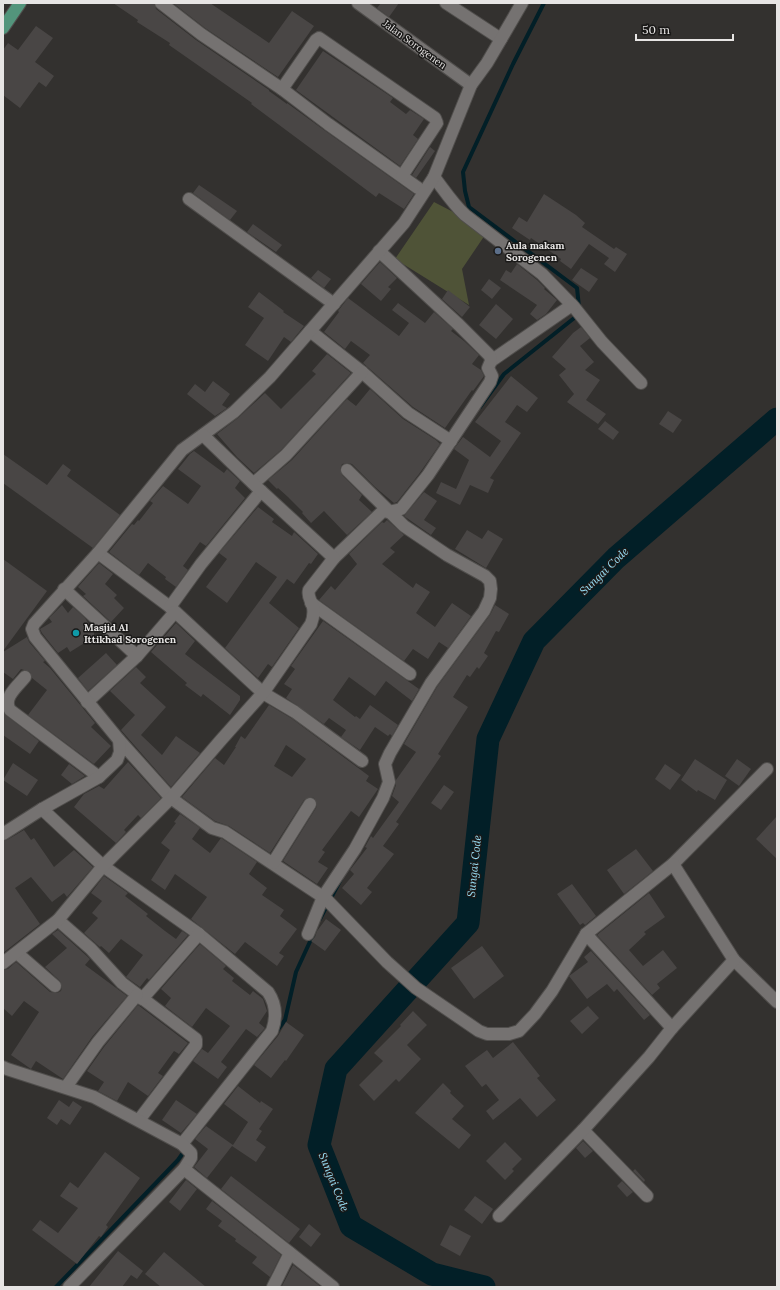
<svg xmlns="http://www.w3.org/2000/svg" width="780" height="1290" viewBox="0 0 780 1290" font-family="Lora,serif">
	<rect width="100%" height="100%" fill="#33312f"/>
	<polygon fill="#4f5337" points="434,202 461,216 485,235 462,269 469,305 395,259"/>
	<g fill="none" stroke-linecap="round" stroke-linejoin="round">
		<g stroke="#021f27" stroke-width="4">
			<polyline points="544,3 513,64 463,172 465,191 469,207 577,288 579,307"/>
			<polyline points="480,407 504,374 578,315"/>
			<polyline points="320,919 341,879"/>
			<polyline points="276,1032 285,1020 296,972 313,935"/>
			<polyline points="56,1287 178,1160 185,1150"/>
		</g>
		<polyline stroke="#021f27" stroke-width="23" points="484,1287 432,1274 351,1226 319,1145 336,1069 468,923 488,739 534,641 616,558 777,419"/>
	</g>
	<g fill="#494645" fill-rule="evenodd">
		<polygon points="113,3 154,3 156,9 196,40 269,90 269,91 287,104 287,103 324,130 414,194 404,209 379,193 376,197 251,104 252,103 169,45 170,43 137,22 138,20"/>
		<polygon points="173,3 210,3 269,43 292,11 314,26 278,77 205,28"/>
		<polygon points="381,3 399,3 389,17 377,8"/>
		<polygon points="36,26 53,38 35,62 54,76 46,87 39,82 20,108 3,95 3,50 8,43 18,50"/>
		<polygon points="323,51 393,98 390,102 406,114 410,110 424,119 413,135 418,139 400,166 296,90"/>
		<polygon points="430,147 435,151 416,178 412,175"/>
		<polygon points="199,185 237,211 230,220 193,193"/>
		<polygon points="544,194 576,215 585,223 582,227 614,249 616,247 627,254 615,272 604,264 609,258 589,244 571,269 560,261 561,259 531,238 530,240 512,228 519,217 527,222"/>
		<polygon points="253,224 282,245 276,252 247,232"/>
		<polygon points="380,262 397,278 388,287 391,289 381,301 361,284"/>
		<polygon points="517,264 537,280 545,288 544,289 557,300 546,314 537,320 530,314 537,305 500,280 506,270 511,273"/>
		<polygon points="581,268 598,279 589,292 572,280"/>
		<polygon points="318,270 331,279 324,288 311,278"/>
		<polygon points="489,279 501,288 492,299 481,290"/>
		<polygon points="448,290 470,307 462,317 442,299"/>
		<polygon points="259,292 284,311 283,312 304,326 291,342 284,337 268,361 245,345 264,318 248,307"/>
		<polygon points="348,298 399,336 409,323 392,310 398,303 425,323 434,312 453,329 451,331 464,341 479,355 472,364 481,370 484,376 473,391 472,390 445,428 413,407 363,363 370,355 351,341 345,349 324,332 339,312 338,311"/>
		<polygon points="496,304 513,319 496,339 479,325"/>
		<polygon points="581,327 590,338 580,346 594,362 585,370 600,380 586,400 606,414 598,424 567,402 574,394 559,375 566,369 552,357 573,333"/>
		<polygon points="327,354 351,373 281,450 254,473 237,457 217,434 238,418 265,393 281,409 316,374 312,371"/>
		<polygon points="511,376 538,398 527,412 517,405 505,422 521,433 490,478 494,480 488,493 470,485 460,505 436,493 441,482 456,489 469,460 454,449 463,437 490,457 501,441 475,422"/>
		<polygon points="213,381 230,394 222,405 227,408 215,416 187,394 195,384 205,392"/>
		<polygon points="370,389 403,419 436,440 440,444 419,474 397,502 394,503 375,487 352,464 348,463 342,464 340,469 342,475 362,495 359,500 372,512 347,535 324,511 311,523 302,513 303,512 288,497 278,488 277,489 268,480 292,460 347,399 356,406"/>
		<polygon points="668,411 682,420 673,433 659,424"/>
		<polygon points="605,421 619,432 613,440 598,429"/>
		<polygon points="194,451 224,473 227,469 240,481 235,488 245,498 206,546 200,542 183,566 188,570 176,587 165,579 166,577 148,563 139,575 109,552 132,524 134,525 138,520 139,521 153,503 150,501 163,486 188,504 201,486 178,469 190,454"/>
		<polygon points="3,454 47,485 63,464 71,470 67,476 120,515 93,548 3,483"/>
		<polygon points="424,492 437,501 424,520 436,528 431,535 404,516"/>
		<polygon points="258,507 274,519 272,522 292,536 294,532 318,554 311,564 309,563 294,584 287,579 269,603 299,628 272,667 268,664 258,678 225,648 277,577 256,562 227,603 206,587 227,559 219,553"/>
		<polygon points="387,520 404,535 390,548 395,552 382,564 413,588 416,583 430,592 416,613 435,627 452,603 471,616 448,648 439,642 428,659 413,649 404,661 319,600 331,586 335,590 357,564 349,554 382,522 384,523"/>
		<polygon points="467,530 482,539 488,530 503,539 486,568 455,549"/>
		<polygon points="3,559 47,591 3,651"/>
		<polygon points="99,563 113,574 105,584 117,595 114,598 124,608 111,622 83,596 86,594 78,587"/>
		<polygon points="62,605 68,613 73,607 85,618 94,632 94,637 70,652 67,647 58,653 42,633 40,629 52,622 49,618"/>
		<polygon points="495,605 509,614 499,632 496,631 484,653 488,656 479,669 477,667 470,677 467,675 453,697 468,707 438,754 441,756 396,822 399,824 383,846 394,854 367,888 372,892 361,905 342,888 354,874 350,870 367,848 365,847 371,836 373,838 399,802 392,796 396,785 396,780 416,752 404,744 437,687 490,615"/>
		<polygon points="323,621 419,689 412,701 386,681 375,696 349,677 333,700 355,717 356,716 360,719 370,705 398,725 392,736 390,734 388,736 375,727 360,750 341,737 346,730 329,718 324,724 286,698 292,689 284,684 295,669 291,666"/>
		<polygon points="176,623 195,641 185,654 240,696 240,700 230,715 203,694 201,697 185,685 187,683 151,652"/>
		<polygon points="27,637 29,642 45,661 43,662 50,668 95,723 91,727 111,746 94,764 28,715 47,690 32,678 30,672 21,669 13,679 3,672 3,652"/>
		<polygon points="106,653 117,665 88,691 78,678"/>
		<polygon points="136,667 146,677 140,683 166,707 141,735 162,755 176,736 200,753 171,787 121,730 135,715 110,691"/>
		<path d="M 269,705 L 291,718 L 369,776 L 366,781 L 378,789 L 359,817 L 351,811 L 322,850 L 325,852 L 318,862 L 328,868 L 317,884 L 283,861 L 316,808 L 317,804 L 314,798 L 310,797 L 304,800 L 270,853 L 229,826 L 215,821 L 182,797 L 215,758 L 224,765 L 236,747 L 235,747 L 241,736 L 245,739 ZM 286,745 L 306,759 L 292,777 L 274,766 Z"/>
		<polygon points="3,713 39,741 30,754 3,735"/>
		<polygon points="695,759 727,780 715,800 698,790 697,792 681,780"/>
		<polygon points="737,759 751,769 739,786 725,776"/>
		<polygon points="128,762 161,798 141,818 138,815 124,830 126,832 116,843 74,807 84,794 99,786 104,789"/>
		<polygon points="13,763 38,780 27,796 3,780"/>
		<polygon points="69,764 85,776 72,784 61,775"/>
		<polygon points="665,764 681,775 670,790 655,779"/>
		<polygon points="444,785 454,792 441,810 431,803"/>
		<polygon points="180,814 200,828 192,839 210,853 221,838 257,862 249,874 267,888 262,895 284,910 280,916 297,929 279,953 284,956 277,966 245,942 235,954 191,919 207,897 175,874 165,890 151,880 170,850 161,843 176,823 174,822"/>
		<polygon points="777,816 777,859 756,839"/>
		<polygon points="24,830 31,840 34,838 54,867 74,850 93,867 67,897 64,893 52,902 31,877 15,888 40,924 3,953 3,841 7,840"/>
		<polygon points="636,849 653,871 624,894 607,870"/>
		<polygon points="104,876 128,893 125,896 148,914 146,916 165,931 176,939 182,931 188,935 149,980 147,978 140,987 126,977 143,955 121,939 109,953 101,946 100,947 84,933 98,918 92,913 102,901 91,893"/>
		<polygon points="572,884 596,916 585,925 583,923 580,925 557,894"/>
		<polygon points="649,893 665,917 644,932 646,934 629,950 643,966 663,950 677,968 657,984 660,988 652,995 597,935"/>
		<polygon points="326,919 341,930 325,951 311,941 315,937 317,931"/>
		<polygon points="58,930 90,959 85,965 127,996 92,1037 63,1079 36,1061 31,1069 11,1055 39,1012 24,1001 12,1016 3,1008 3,970 8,969 16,962 50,992 57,993 61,991 62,987 60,981 45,967 67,948 52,934"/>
		<polygon points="200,944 226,966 223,969 234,978 232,981 250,995 253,991 263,999 267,1011 259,1023 265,1028 257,1037 246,1029 221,1062 227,1067 218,1079 193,1061 202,1049 208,1053 230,1026 206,1008 192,1027 165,1006 171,998 161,989"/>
		<polygon points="482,946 504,976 474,999 451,968"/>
		<polygon points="591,951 650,1015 644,1020 617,989 614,992 607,984 587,999 569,976 588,962 584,957"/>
		<polygon points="138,1005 188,1043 179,1054 174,1051 158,1073 163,1076 148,1096 128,1082 117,1101 98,1091 104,1082 87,1071 104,1047"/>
		<polygon points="588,1006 599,1018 582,1034 570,1021"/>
		<polygon points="413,1011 427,1025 407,1045 421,1059 399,1082 396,1079 374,1101 359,1085 383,1061 374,1053 401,1026 400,1025"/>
		<polygon points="286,1022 304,1035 286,1061 285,1060 271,1078 254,1065 278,1036"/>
		<polygon points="513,1042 540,1076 537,1078 556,1100 537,1117 520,1098 493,1120 486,1111 499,1100 486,1084 482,1087 465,1066 487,1050 493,1058"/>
		<polygon points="443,1083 451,1091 450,1093 464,1106 452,1119 471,1135 459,1149 415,1113"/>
		<polygon points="238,1086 260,1103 261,1101 273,1109 259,1129 262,1131 256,1140 266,1147 256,1162 232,1146 207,1178 194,1167 208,1149 195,1139 206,1126 233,1145 248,1122 224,1104"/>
		<polygon points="59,1100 69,1107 73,1101 82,1107 70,1125 61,1119 57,1125 47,1118"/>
		<polygon points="176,1100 197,1114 181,1133 162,1120"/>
		<polygon points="583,1141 593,1151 585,1158 576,1148"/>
		<polygon points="505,1142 522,1159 512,1169 514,1171 505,1180 486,1161"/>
		<polygon points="105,1152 140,1178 106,1225 108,1227 101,1237 99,1236 77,1264 32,1230 40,1220 58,1233 78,1208 60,1196 70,1182 78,1188"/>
		<polygon points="635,1169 645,1180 644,1182 633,1171"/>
		<polygon points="231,1176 300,1229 289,1243 221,1189"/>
		<polygon points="186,1180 197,1189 180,1211 169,1202"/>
		<polygon points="622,1181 633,1192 627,1197 617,1186"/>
		<polygon points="475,1196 493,1209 482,1224 464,1210"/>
		<polygon points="212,1201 281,1255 270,1277 252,1263 257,1257 235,1241 236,1239 218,1226 222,1221 206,1209"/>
		<polygon points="309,1224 321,1234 311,1247 299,1237"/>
		<polygon points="450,1225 471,1236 460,1256 440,1245"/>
		<polygon points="118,1251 143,1271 137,1279 131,1275 122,1287 89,1287"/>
		<polygon points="164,1252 206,1287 161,1287 145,1274"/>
		<polygon points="293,1265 321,1287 283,1287 282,1286"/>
	</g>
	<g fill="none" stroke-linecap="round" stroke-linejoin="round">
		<g stroke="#504e4c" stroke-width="14">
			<g id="minor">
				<polyline points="161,3 201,34 282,89 328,124 418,188"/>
				<polyline points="358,3 471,85"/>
				<polyline points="446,3 501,39"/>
				<polyline points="282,89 316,40 319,38 435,118 437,123 402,176"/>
				<path d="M 434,177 C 444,190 453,204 465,215 L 542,274 L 574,307 L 602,342 L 641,383"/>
				<polyline points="189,199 334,304"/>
				<polyline points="310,331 362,372 408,413 451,441"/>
				<polyline points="491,361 572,305"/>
				<polyline points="254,483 286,455 362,372"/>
				<polyline points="98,553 170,607 263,693 295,712 362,761"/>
				<polyline points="334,558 383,511 389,512 401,509 428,475 490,382 492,376 488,368 491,361 490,356 459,325 379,251"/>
				<polyline points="64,589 137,656"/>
				<polyline points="311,603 410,674"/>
				<polyline points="170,607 201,564 261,491"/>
				<path d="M 25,677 C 18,686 2,698 10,710 L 99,777"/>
				<polyline points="87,702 137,656 175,612"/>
				<polyline points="119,740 171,798 212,828 225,832 326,899 387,962 416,988 479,1031 487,1034 509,1034 519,1031 535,1014 552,991 586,934 673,864 767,769"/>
				<path d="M 42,809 L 103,866 L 199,934 L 268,992 C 276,1004 277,1017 272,1031 L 182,1144"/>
				<polyline points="3,834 42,809 99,777 117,760 120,752 119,740 35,637 32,629 34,624 98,553 182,450 234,412 270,377 404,223 434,177 471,85 487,63 522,3"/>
				<polyline points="273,863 310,804"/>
				<polyline points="673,864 734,960 777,1002"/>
				<polyline points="58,920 91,949 122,983 196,1039 196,1045 139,1120"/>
				<polyline points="308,934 323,897 355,849 383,798 389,782 385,764 390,753 431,683 484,611 490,598 491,589 490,581 485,576 447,555 404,526 347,470"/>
				<polyline points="586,934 672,1028"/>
				<polyline points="17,953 55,986"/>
				<path d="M 3,963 L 58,920 L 103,866 L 171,798 L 221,740 L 263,693 L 311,624 C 313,619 314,613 313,607 C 311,600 307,597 309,590 L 334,558 L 261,491 L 203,435"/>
				<polyline points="142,999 199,934"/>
				<polyline points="3,1067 7,1069 94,1097 182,1144 191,1153 191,1158 184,1169 69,1287"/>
				<polyline points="66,1087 98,1042 137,995"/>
				<polyline points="583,1130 647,1196"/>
				<polyline points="184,1169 333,1287"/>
				<polyline points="499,1216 583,1130 649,1057 672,1028 734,960"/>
				<polyline points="273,1287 290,1253"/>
			</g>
		</g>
		<g stroke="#504e4c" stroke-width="14">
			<polyline id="major" points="3,28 20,3"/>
		</g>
		<use href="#minor" stroke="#757271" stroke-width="12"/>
		<use href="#major" stroke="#53957c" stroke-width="12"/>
	</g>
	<circle fill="#5c6f8a" stroke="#1a1918" stroke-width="1.5" cx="498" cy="251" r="4"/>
	<circle fill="#0f9aa8" stroke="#1a1918" stroke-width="1.5" cx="76" cy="633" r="4"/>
	<g text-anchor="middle" stroke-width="3" stroke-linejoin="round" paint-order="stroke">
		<g font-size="10" fill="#e7e5e4" stroke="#1a1918">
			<text transform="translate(415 44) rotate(36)" y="4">Jalan Sorogenen</text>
		</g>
		<g font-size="10" font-weight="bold" fill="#e7e5e4" stroke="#1a1918" text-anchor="start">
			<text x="506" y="249">Aula makam<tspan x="506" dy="12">Sorogenen</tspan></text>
			<text x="84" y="631">Masjid Al<tspan x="84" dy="12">Ittikhad Sorogenen</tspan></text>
		</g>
		<g font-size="11" font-style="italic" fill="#99e0f7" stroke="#1a1918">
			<text transform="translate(604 571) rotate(-44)" y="4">Sungai Code</text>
			<text transform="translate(474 866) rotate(-84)" y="4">Sungai Code</text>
			<text transform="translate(334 1182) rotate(68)" y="4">Sungai Code</text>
		</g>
	</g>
	<rect width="780" height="1290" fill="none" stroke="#e7e5e4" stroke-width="8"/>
	<path d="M636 34v6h97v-6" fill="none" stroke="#e7e5e4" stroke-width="2"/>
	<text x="642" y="34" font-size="12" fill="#e7e5e4" stroke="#1a1918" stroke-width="3" paint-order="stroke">50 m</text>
</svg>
